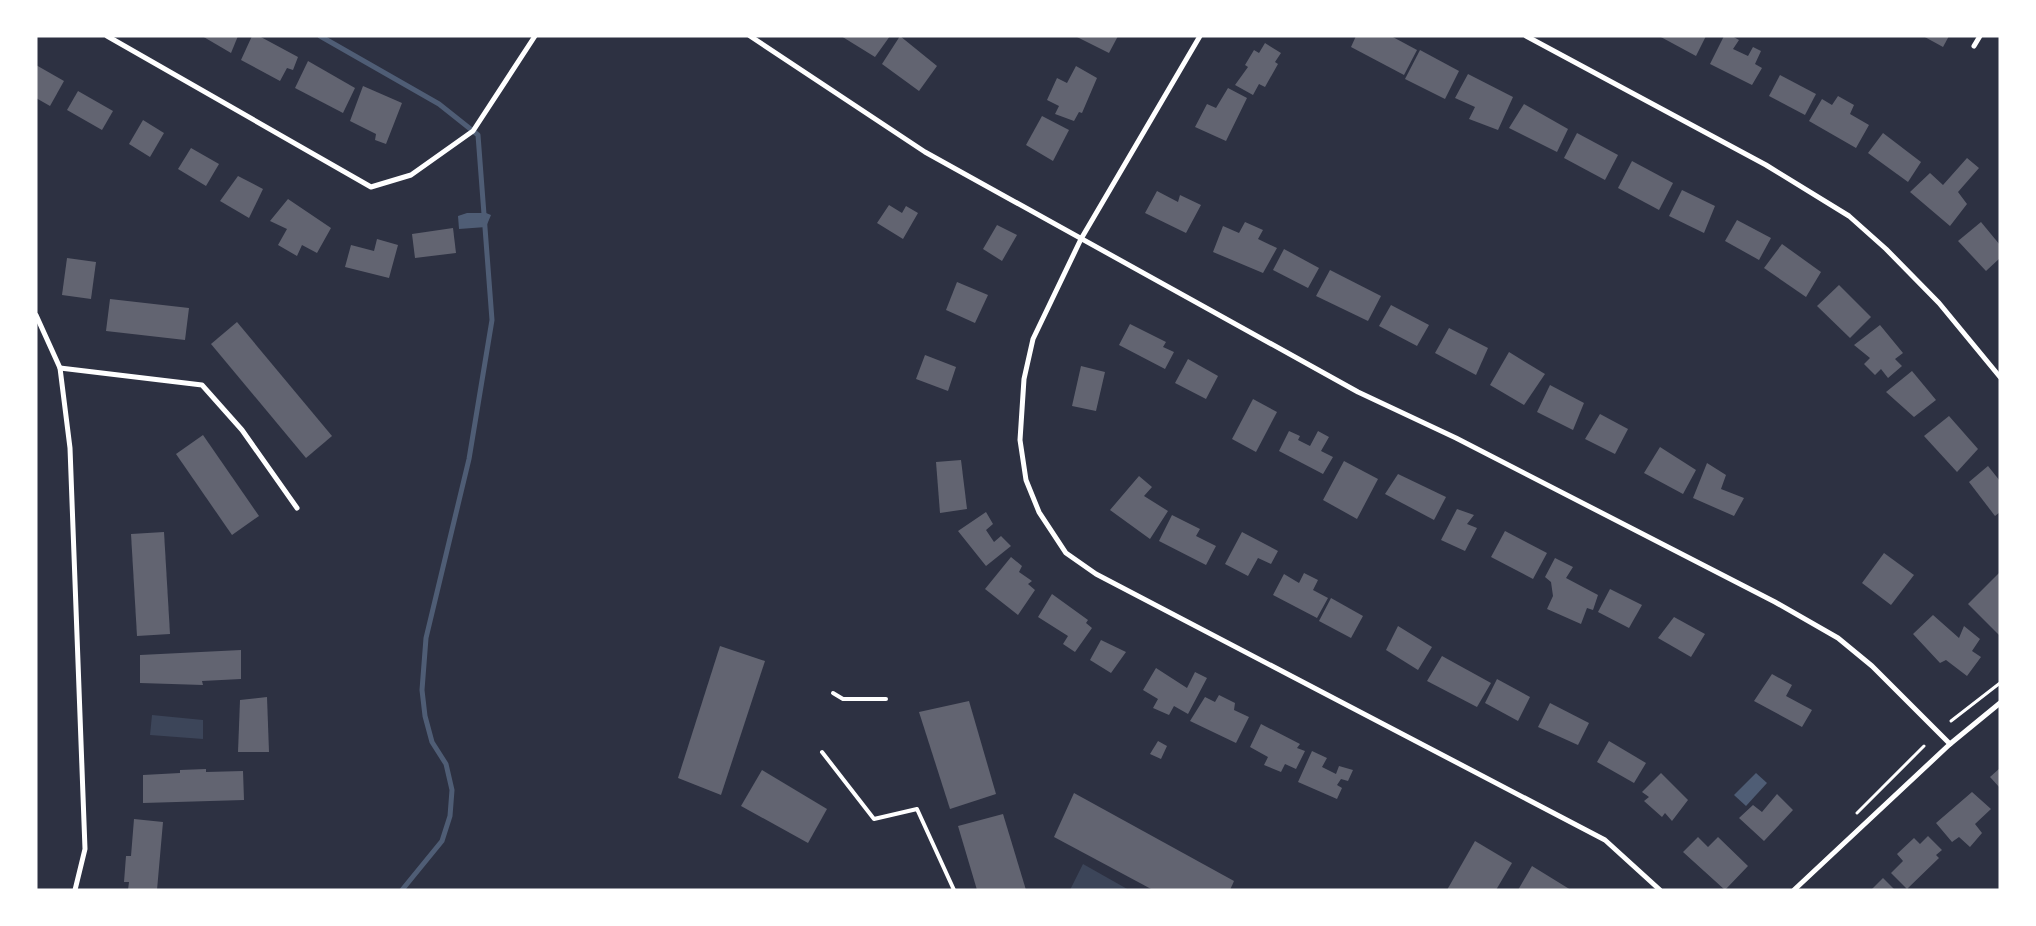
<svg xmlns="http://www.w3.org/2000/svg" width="2036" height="926" viewBox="0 0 2036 926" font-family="'Space Grotesk',sans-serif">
	<rect width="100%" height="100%" fill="#2d3142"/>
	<g fill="#3c4559">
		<polygon points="152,715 203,720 203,739 150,735"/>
		<polygon points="1083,864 1129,890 1070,890"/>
	</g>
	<g fill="#4f5d75">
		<polygon points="467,213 486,213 491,215 486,227 459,229 458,216"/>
		<polygon points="1756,773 1767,783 1746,806 1734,795"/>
	</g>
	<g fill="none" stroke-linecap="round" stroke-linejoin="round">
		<polyline stroke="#4f5d75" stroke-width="5" points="320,36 439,104 478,135 492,320 469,459 426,638 422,690 425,716 432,742 446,764 452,790 450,816 442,841 402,890"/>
	</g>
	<g fill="#626471">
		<polygon points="202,36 238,36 231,53"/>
		<polygon points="252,36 259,36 298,57 293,70 287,68 280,81 241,60"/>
		<polygon points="841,36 890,36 875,57"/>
		<polygon points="900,36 937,66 919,91 882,64"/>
		<polygon points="1075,36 1118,36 1109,53"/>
		<polygon points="1356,36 1391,36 1417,50 1404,75 1351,47"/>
		<polygon points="1659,36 1706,36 1696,56"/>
		<polygon points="1724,36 1732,36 1739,40 1733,49 1748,56 1753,47 1761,51 1755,64 1762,68 1752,85 1710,64"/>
		<polygon points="1923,36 1949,36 1943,47"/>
		<polygon points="1265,43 1281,53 1275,62 1278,64 1265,87 1259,84 1253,95 1235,85 1248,67 1245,65 1254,50 1259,53"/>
		<polygon points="1420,50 1459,71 1445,99 1405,79"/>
		<polygon points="308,61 355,88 343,113 295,88"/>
		<polygon points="36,65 64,81 50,106 36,98"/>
		<polygon points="1076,66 1097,78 1082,113 1079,112 1074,121 1055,114 1059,106 1047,100 1057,78 1067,83"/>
		<polygon points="1468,74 1513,97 1498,130 1469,119 1475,107 1455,98"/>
		<polygon points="1780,75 1816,94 1805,115 1769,96"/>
		<polygon points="363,86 402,103 386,144 375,140 376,134 350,121"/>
		<polygon points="1228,88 1247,98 1226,141 1195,127 1207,104 1216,108"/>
		<polygon points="78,91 113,111 102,130 67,110"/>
		<polygon points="1838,96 1854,105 1850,114 1869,125 1856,148 1809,121 1822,99 1832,105"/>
		<polygon points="1524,104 1568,129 1557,152 1509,128"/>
		<polygon points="1042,116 1069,130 1053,161 1026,145"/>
		<polygon points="143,120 164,133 150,157 129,144"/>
		<polygon points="1577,133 1618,155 1605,180 1564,158"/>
		<polygon points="1883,133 1921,162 1908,182 1868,153"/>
		<polygon points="191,148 219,164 206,186 178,169"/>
		<polygon points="1967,158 1979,168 1958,192 1967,204 1950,226 1910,192 1930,173 1943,185"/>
		<polygon points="1632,161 1673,183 1659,210 1618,188"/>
		<polygon points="238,176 263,189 249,218 220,201"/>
		<polygon points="1682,190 1715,206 1704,233 1669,216"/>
		<polygon points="1157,191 1178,202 1180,195 1201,205 1186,233 1145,213"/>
		<polygon points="288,199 331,228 317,253 302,245 297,256 278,245 287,229 270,221"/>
		<polygon points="889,205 902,213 906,206 918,213 903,239 877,223"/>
		<polygon points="1737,220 1771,238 1759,260 1725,241"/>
		<polygon points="1245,222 1263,230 1258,239 1277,248 1263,273 1213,252 1223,226 1239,233"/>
		<polygon points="1981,222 2000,245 2000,258 1986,271 1958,241"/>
		<polygon points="997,225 1017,235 1002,261 983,249"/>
		<polygon points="453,228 456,253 415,258 412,234"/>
		<polygon points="377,239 398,245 389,278 345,267 351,245 374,251"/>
		<polygon points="1782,244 1821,272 1806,297 1764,268"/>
		<polygon points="1284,249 1319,268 1308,288 1273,270"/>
		<polygon points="67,258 96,262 91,299 62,295"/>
		<polygon points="1330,270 1381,296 1368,321 1316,296"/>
		<polygon points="957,282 988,295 975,323 946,310"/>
		<polygon points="1839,285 1871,317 1850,338 1817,306"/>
		<polygon points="110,299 189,308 185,340 106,331"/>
		<polygon points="1391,305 1429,325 1417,346 1379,326"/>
		<polygon points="237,322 332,436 306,458 211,344"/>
		<polygon points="1130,324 1166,342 1163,347 1174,352 1165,369 1119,345"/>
		<polygon points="1880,325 1903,353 1895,359 1902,366 1888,378 1881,369 1875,375 1864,364 1870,358 1854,345"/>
		<polygon points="1449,328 1488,348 1476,375 1435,353"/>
		<polygon points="1509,352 1545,374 1524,405 1490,385"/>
		<polygon points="925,355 956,367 948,391 916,379"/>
		<polygon points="1188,359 1218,376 1206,399 1175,383"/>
		<polygon points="1081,366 1105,372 1096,411 1072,406"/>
		<polygon points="1912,371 1936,400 1914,417 1886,392"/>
		<polygon points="1550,385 1584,403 1573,430 1537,412"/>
		<polygon points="1253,399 1277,412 1256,452 1232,439"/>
		<polygon points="1600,414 1628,429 1615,454 1585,439"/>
		<polygon points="1949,416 1978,449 1957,472 1924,436"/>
		<polygon points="1289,431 1300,436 1298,440 1310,446 1318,431 1329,437 1321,451 1333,457 1323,474 1279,451"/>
		<polygon points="203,435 259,516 232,535 176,454"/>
		<polygon points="1660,447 1696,470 1683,494 1644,473"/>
		<polygon points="961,460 967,509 940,513 936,462"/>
		<polygon points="1344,461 1378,479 1357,519 1323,500"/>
		<polygon points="1707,463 1726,475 1721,489 1744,498 1734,516 1693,498"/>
		<polygon points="1988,466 2000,481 2000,512 1995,516 1969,482"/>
		<polygon points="1398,474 1446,497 1434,520 1385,494"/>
		<polygon points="1139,476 1152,487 1144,496 1168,511 1150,539 1110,510"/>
		<polygon points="1457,509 1474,515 1467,524 1477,528 1465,551 1441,540"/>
		<polygon points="986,512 993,524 986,530 994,542 1001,536 1011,546 986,566 958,531"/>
		<polygon points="1172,515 1200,529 1196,536 1216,546 1206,565 1159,541"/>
		<polygon points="1505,531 1547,553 1533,579 1491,557"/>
		<polygon points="164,532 170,634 137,636 131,534"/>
		<polygon points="1242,532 1278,551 1271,564 1258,558 1248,576 1225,564"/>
		<polygon points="1884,553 1914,575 1891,605 1862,583"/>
		<polygon points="1011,557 1022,566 1019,572 1032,581 1028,584 1035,590 1018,615 985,589"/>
		<polygon points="1555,558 1573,567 1566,578 1598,595 1593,610 1587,608 1581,624 1547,609 1553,596 1551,582 1545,577"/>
		<polygon points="1304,573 1318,580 1313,590 1328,598 1317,618 1273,595 1284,574 1299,583"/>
		<polygon points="1999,573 2000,574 2000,636 1968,604"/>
		<polygon points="1610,589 1642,605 1629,628 1598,612"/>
		<polygon points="1052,594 1088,620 1086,623 1092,628 1075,652 1063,644 1068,636 1038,617"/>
		<polygon points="1331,598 1363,616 1351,638 1319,621"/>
		<polygon points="1933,615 1959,638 1964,626 1980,639 1972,651 1981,657 1967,676 1946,660 1940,663 1913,634"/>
		<polygon points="1674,617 1705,634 1691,657 1658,638"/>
		<polygon points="1398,626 1432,647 1418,670 1386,650"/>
		<polygon points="1101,640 1126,652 1111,673 1090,660"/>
		<polygon points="720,646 765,661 721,795 678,778"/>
		<polygon points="241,650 241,679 202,681 203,685 140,683 140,655"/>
		<polygon points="1442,656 1491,683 1477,707 1427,681"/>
		<polygon points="1156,668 1187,688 1195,672 1207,678 1188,714 1174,706 1169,715 1153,708 1158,699 1143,690"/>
		<polygon points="1772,674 1792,685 1786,696 1812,710 1802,727 1754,701"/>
		<polygon points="1497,679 1530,697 1518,721 1485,703"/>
		<polygon points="1219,695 1235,703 1234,710 1249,717 1236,743 1190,721 1205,697 1215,702"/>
		<polygon points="267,697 269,752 238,752 240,700"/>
		<polygon points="969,701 996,794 950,809 919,712"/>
		<polygon points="1550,703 1589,723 1578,745 1538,727"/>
		<polygon points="1261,724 1300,744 1297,748 1305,751 1296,769 1285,764 1281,772 1264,765 1268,757 1250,747"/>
		<polygon points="1158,741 1167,746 1161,759 1150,754"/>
		<polygon points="1609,741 1646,763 1634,783 1597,762"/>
		<polygon points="1312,751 1327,758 1322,767 1336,774 1339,766 1353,770 1348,781 1341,779 1337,785 1342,788 1337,799 1298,782"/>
		<polygon points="2000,768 2000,788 1990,777"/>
		<polygon points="206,769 206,772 243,771 244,800 143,803 143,775 180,773 180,770"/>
		<polygon points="762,770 827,809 808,843 741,806"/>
		<polygon points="1661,773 1688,800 1672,821 1665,813 1662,817 1644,801 1649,797 1642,792"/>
		<polygon points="1972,792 1991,809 1975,824 1982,833 1970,847 1959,837 1952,842 1936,823"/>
		<polygon points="1074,793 1234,881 1230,890 1153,890 1054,837"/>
		<polygon points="1777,794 1793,810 1764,841 1739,818 1753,805 1762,812"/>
		<polygon points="1003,814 1026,890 977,890 958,826"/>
		<polygon points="134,819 163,822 157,890 128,890 129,882 124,882 126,856 131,856"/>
		<polygon points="1928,836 1942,850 1936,855 1939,858 1907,889 1891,873 1903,861 1897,854 1914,838 1920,844"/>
		<polygon points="1698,837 1708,847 1718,837 1748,866 1725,890 1683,852"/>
		<polygon points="1475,841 1512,863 1496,890 1447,890"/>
		<polygon points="1532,866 1571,890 1518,890"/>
		<polygon points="1883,878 1895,890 1871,890"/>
	</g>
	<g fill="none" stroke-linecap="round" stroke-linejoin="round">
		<g stroke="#fff" stroke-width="3">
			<polyline points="1951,721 2000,683"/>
			<polyline points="1857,813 1924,746"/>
		</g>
		<g stroke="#fff" stroke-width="4">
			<polyline points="833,693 843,699 886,699"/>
			<polyline points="822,752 874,819 917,809 954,890"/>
		</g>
		<g stroke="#fff" stroke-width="5">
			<polyline points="107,36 371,187 411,175 473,131 535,36"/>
			<polyline points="750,36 925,152 1358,392 1456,438 1775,602 1838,638 1872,666 1950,744"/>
			<polyline points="1200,36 1081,239 1033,339 1024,379 1020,440 1026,480 1039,512 1066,553 1096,574 1605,840 1660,890"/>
			<polyline points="1526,36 1766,165 1849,216 1886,249 1939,303 2000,377"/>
			<polyline points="1974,46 1980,36"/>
			<polyline points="36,315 60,368 70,448 85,849 75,890"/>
			<polyline points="60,368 202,385 242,430 297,508"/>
			<polyline points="1794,890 1950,744 2000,703"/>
		</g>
	</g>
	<rect width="2036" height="926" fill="none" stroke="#ffffff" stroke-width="75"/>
</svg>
